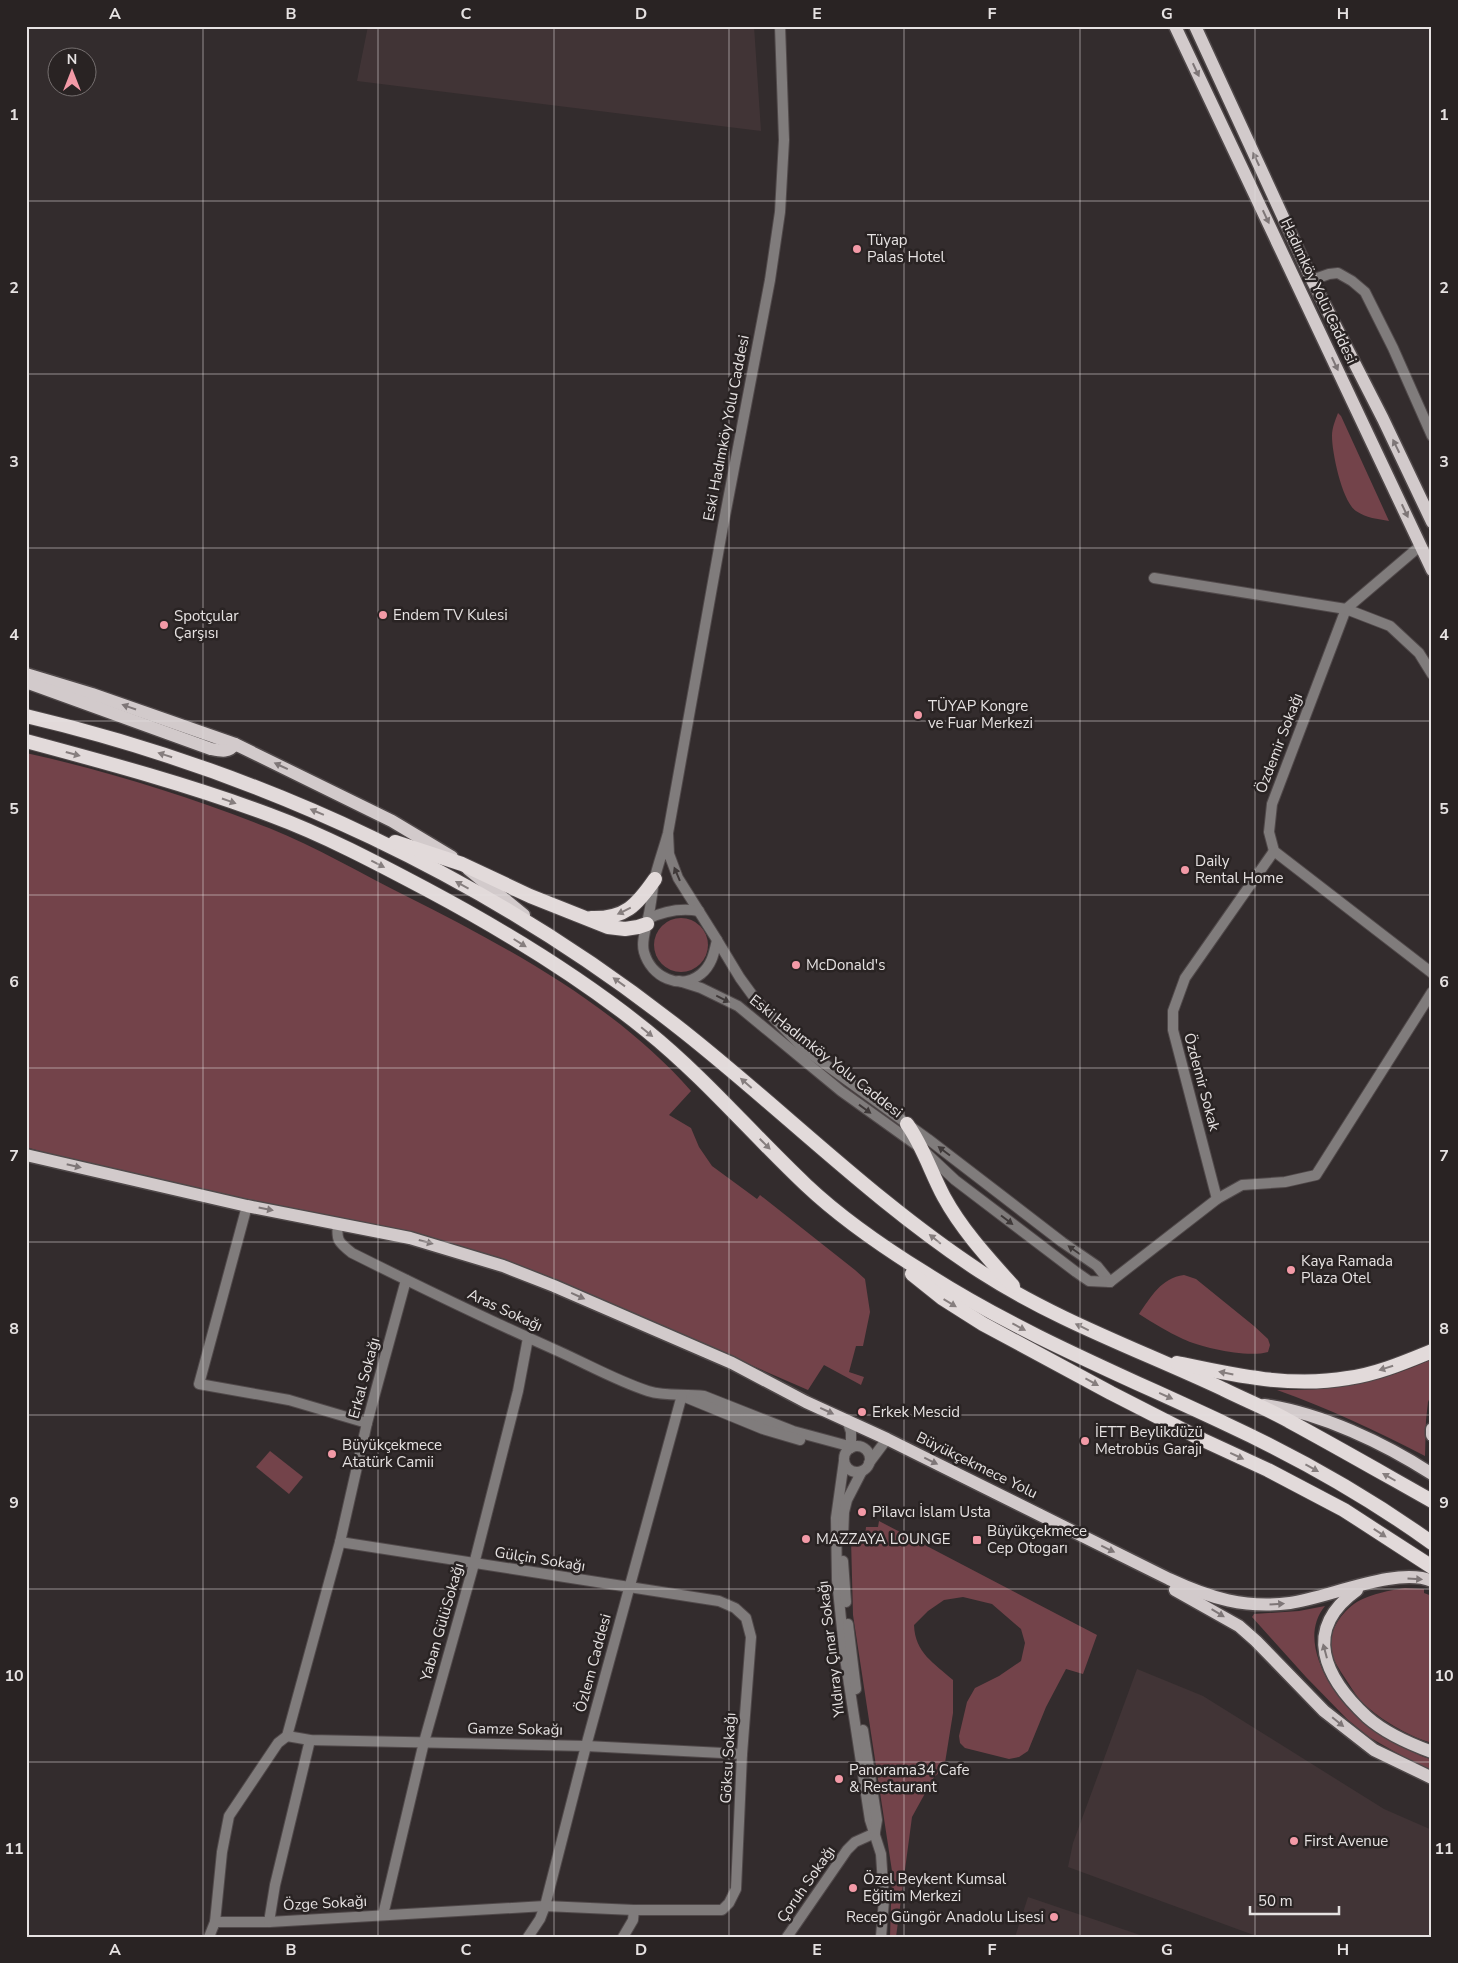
<svg xmlns="http://www.w3.org/2000/svg" width="1458" height="1963" viewBox="0 0 1458 1963" font-family="'Nunito Sans',sans-serif">
	<rect width="100%" height="100%" fill="#332c2d"/>
	<g fill="#413436">
		<polygon points="368,26 754,26 761,131 357,81"/>
		<polygon points="1137,1669 1203,1696 1384,1809 1432,1830 1432,1937 1259,1937 1068,1867 1073,1843"/>
		<polygon points="1028,1897 1146,1937 1015,1937"/>
	</g>
	<g fill="#73434a">
		<path d="M 1338,413 L 1341,416 L 1389,521 C 1378,519 1366,518 1356,511 C 1342,501 1332,453 1332,436 C 1332,428 1335,421 1338,413 Z"/>
		<path d="M 26,753 C 108,771 190,797 269,828 C 316,847 362,874 408,897 C 507,947 617,1006 691,1091 L 669,1115 L 691,1128 L 699,1147 L 712,1166 L 757,1199 L 760,1195 L 855,1270 L 865,1279 L 870,1312 L 863,1346 L 856,1346 L 849,1372 L 864,1377 L 861,1385 L 824,1365 L 808,1390 L 539,1273 L 464,1247 L 383,1226 L 226,1195 L 53,1155 L 26,1147 Z"/>
		<circle cx="681" cy="945" r="27"/>
		<path d="M 1184,1275 L 1196,1279 L 1254,1326 L 1268,1339 L 1270,1345 L 1268,1352 C 1248,1358 1202,1348 1183,1339 C 1168,1332 1153,1323 1139,1314 C 1151,1297 1161,1278 1184,1275 Z"/>
		<path d="M 1432,1359 L 1432,1393 L 1428,1402 L 1426,1420 L 1425,1456 C 1377,1431 1328,1408 1277,1390 C 1333,1391 1381,1383 1432,1359 Z"/>
		<polygon points="270,1451 303,1477 289,1494 256,1467"/>
		<path d="M 879,1521 L 1097,1635 L 1083,1674 L 1066,1669 L 1046,1707 L 1028,1751 L 1019,1757 L 1009,1759 L 965,1748 L 960,1743 L 959,1736 L 967,1702 L 975,1688 L 999,1676 L 1021,1661 L 1025,1643 L 1021,1629 L 992,1604 L 963,1597 L 944,1600 L 928,1611 L 914,1625 C 915,1653 934,1663 953,1680 L 953,1713 L 944,1769 L 934,1777 L 912,1817 L 896,1937 L 890,1937 L 892,1871 L 853,1615 L 851,1539 L 865,1538 L 866,1527 L 878,1527 Z"/>
		<path d="M 1405,1588 L 1424,1589 L 1424,1593 L 1432,1596 L 1432,1743 C 1408,1736 1381,1720 1363,1703 C 1355,1695 1348,1682 1341,1672 C 1337,1665 1331,1656 1330,1648 C 1329,1633 1338,1618 1349,1608 C 1363,1595 1387,1591 1405,1588 Z"/>
		<path d="M 1325,1606 C 1312,1622 1312,1641 1319,1661 C 1334,1703 1371,1732 1410,1750 C 1417,1754 1424,1758 1432,1759 L 1432,1771 L 1409,1760 L 1369,1737 L 1347,1719 L 1306,1677 L 1252,1617 L 1254,1614 L 1299,1611 Z"/>
	</g>
	<g fill="none" stroke-linecap="round" stroke-linejoin="round">
		<g stroke="#50494a" stroke-width="12">
			<g id="minor">
				<polyline points="1420,546 1346,609 1272,804 1269,832 1274,851 1432,973"/>
				<polyline points="1154,578 1346,609 1390,626 1419,653 1432,674"/>
				<polyline points="717,940 740,978 756,1000 804,1049 928,1139 1062,1242 1097,1266 1110,1282"/>
				<polyline points="679,981 701,988 738,1006 841,1091 922,1149 955,1180 1076,1272 1089,1281 1110,1282"/>
				<polyline points="1217,1199 1173,1030 1173,1011 1185,978 1274,851"/>
				<polyline points="247,1206 199,1384 289,1400 367,1423"/>
				<polyline points="1110,1282 1217,1199 1242,1185 1285,1182 1316,1175 1432,992"/>
				<polyline points="287,1736 310,1740 586,1746 742,1754"/>
				<polyline points="383,1915 424,1742 474,1564 518,1391 528,1338"/>
				<polyline points="215,1922 269,1922 545,1906 634,1910 722,1910 729,1903 736,1889 742,1754 751,1637 746,1618 735,1608 719,1601 340,1542"/>
				<polyline points="269,1922 275,1885 310,1740"/>
				<polyline points="209,1937 215,1922 222,1852 229,1816 278,1743 287,1736 340,1542 367,1423 406,1280"/>
				<polyline points="623,1937 633,1920 634,1910"/>
				<polyline points="787,1937 847,1850 855,1842 875,1833"/>
			</g>
		</g>
		<g stroke="#50494a" stroke-width="12">
			<g id="tertiary">
				<polyline points="1312,280 1329,274 1338,273 1352,281 1365,292 1393,348 1432,436"/>
				<path d="M 668,833 L 669,854 L 678,878 L 717,940 C 714,953 712,965 701,974 C 680,991 651,977 644,952 C 641,941 646,930 648,918 C 651,906 652,893 654,881 C 658,864 664,848 668,833 L 723,526 L 770,280 L 780,212 L 784,140 L 780,26"/>
				<path d="M 648,919 C 664,911 681,908 699,911"/>
				<path d="M 338,1223 C 336,1240 338,1242 352,1253 C 420,1287 488,1320 558,1351 C 587,1364 617,1381 648,1391 C 667,1397 685,1393 704,1396 L 793,1431 L 845,1445 L 849,1449"/>
				<polyline points="685,1397 763,1429 800,1440"/>
				<polyline points="847,1420 851,1432 851,1448"/>
				<circle cx="857" cy="1459" r="13"/>
				<polyline points="844,1461 836,1518 837,1580 845,1658 870,1820 881,1854 884,1900 881,1937"/>
				<polyline points="869,1463 887,1439"/>
				<polyline points="843,1539 844,1512 847,1500 862,1471"/>
				<polyline points="843,1561 846,1602"/>
				<polyline points="848,1624 856,1689"/>
				<polyline points="863,1730 877,1820 875,1832"/>
				<polyline points="528,1937 540,1919 545,1906 586,1746 682,1395"/>
			</g>
		</g>
		<g stroke="#50494a" stroke-width="15">
			<g id="primary">
				<polyline points="1175,26 1432,570"/>
				<polyline points="1195,26 1312,280 1383,419 1432,522"/>
				<polyline points="26,674 92,694 235,744 392,821 452,857"/>
				<path d="M 26,682 L 211,749 C 221,751 229,753 235,744"/>
				<polyline points="468,869 524,915"/>
				<path d="M 26,1155 L 247,1206 L 410,1238 L 503,1266 L 554,1286 L 732,1363 L 806,1402 L 887,1439 L 1169,1579 C 1210,1598 1245,1609 1290,1603 C 1328,1598 1397,1566 1432,1581"/>
				<path d="M 1264,1405 C 1321,1413 1384,1443 1432,1474"/>
				<polyline points="1432,1429 1432,1435"/>
				<polyline points="1175,1590 1239,1626 1256,1641 1324,1711 1374,1750 1432,1778"/>
				<path d="M 1357,1590 C 1301,1630 1325,1678 1367,1717 C 1385,1733 1410,1744 1432,1752"/>
			</g>
		</g>
		<g stroke="#50494a" stroke-width="16">
			<g id="trunk">
				<path d="M 26,716 C 264,772 491,879 683,1031 C 783,1110 874,1202 981,1272 C 1057,1321 1142,1351 1223,1389 C 1245,1400 1268,1409 1289,1421 C 1337,1447 1384,1474 1432,1501"/>
				<path d="M 26,741 C 108,763 190,785 270,815 C 324,835 375,862 426,889 C 503,930 579,976 647,1031 C 705,1078 752,1134 806,1185 C 842,1219 883,1247 925,1273 C 1020,1334 1124,1376 1226,1424 C 1297,1457 1368,1497 1432,1543"/>
				<polyline points="395,842 462,864 530,896 608,927 625,929 638,927 647,924"/>
				<path d="M 591,918 C 625,919 637,905 655,879"/>
				<path d="M 907,1124 C 923,1146 931,1173 944,1197 C 962,1230 988,1258 1013,1286"/>
				<polyline points="912,1274 942,1298 983,1324 1111,1393 1203,1440 1268,1470 1344,1510 1432,1567"/>
				<path d="M 1177,1363 C 1233,1375 1290,1388 1348,1378 C 1377,1374 1405,1362 1432,1351"/>
			</g>
		</g>
		<use href="#minor" stroke="#807c7c" stroke-width="10"/>
		<use href="#tertiary" stroke="#807c7c" stroke-width="10"/>
		<use href="#primary" stroke="#d2cacb" stroke-width="12"/>
		<use href="#trunk" stroke="#e2dada" stroke-width="14"/>
	</g>
	<defs><path id="oneway-solid" d="M-6-.8H1V-3.2L6.5 0L1 3.2V.8H-6Z" transform="scale(1.25)"/></defs>
	<g fill="#7e7677">
		<use href="#oneway-solid" transform="translate(1196 70) rotate(65)"/>
		<use href="#oneway-solid" transform="translate(1256 159) rotate(-115)"/>
		<use href="#oneway-solid" transform="translate(1266 217) rotate(65)"/>
		<use href="#oneway-solid" transform="translate(1335 364) rotate(65)"/>
		<use href="#oneway-solid" transform="translate(1396 446) rotate(-116)"/>
		<use href="#oneway-solid" transform="translate(1405 511) rotate(65)"/>
		<use href="#oneway-solid" transform="translate(129 707) rotate(-161)"/>
		<use href="#oneway-solid" transform="translate(281 766) rotate(-155)"/>
		<use href="#oneway-solid" transform="translate(74 1166) rotate(13)"/>
		<use href="#oneway-solid" transform="translate(266 1209) rotate(11)"/>
		<use href="#oneway-solid" transform="translate(426 1242) rotate(15)"/>
		<use href="#oneway-solid" transform="translate(578 1296) rotate(24)"/>
		<use href="#oneway-solid" transform="translate(827 1411) rotate(25)"/>
		<use href="#oneway-solid" transform="translate(931 1461) rotate(26)"/>
		<use href="#oneway-solid" transform="translate(1108 1549) rotate(26)"/>
		<use href="#oneway-solid" transform="translate(1415 1579) rotate(4)"/>
		<use href="#oneway-solid" transform="translate(1277 1604) rotate(-4)"/>
		<use href="#oneway-solid" transform="translate(1218 1613) rotate(31)"/>
		<use href="#oneway-solid" transform="translate(1325 1651) rotate(-105)"/>
		<use href="#oneway-solid" transform="translate(1338 1722) rotate(39)"/>
	</g>
	<g fill="#867e7e">
		<use href="#oneway-solid" transform="translate(73 754) rotate(15)"/>
		<use href="#oneway-solid" transform="translate(165 755) rotate(-162)"/>
		<use href="#oneway-solid" transform="translate(229 801) rotate(19)"/>
		<use href="#oneway-solid" transform="translate(317 812) rotate(-157)"/>
		<use href="#oneway-solid" transform="translate(378 864) rotate(27)"/>
		<use href="#oneway-solid" transform="translate(462 885) rotate(-151)"/>
		<use href="#oneway-solid" transform="translate(624 911) rotate(154)"/>
		<use href="#oneway-solid" transform="translate(520 943) rotate(32)"/>
		<use href="#oneway-solid" transform="translate(619 982) rotate(-144)"/>
		<use href="#oneway-solid" transform="translate(647 1032) rotate(39)"/>
		<use href="#oneway-solid" transform="translate(746 1083) rotate(-139)"/>
		<use href="#oneway-solid" transform="translate(765 1144) rotate(45)"/>
		<use href="#oneway-solid" transform="translate(935 1239) rotate(-141)"/>
		<use href="#oneway-solid" transform="translate(950 1303) rotate(31)"/>
		<use href="#oneway-solid" transform="translate(1019 1327) rotate(28)"/>
		<use href="#oneway-solid" transform="translate(1082 1327) rotate(-154)"/>
		<use href="#oneway-solid" transform="translate(1386 1368) rotate(162)"/>
		<use href="#oneway-solid" transform="translate(1226 1373) rotate(-169)"/>
		<use href="#oneway-solid" transform="translate(1092 1382) rotate(29)"/>
		<use href="#oneway-solid" transform="translate(1166 1396) rotate(24)"/>
		<use href="#oneway-solid" transform="translate(1237 1456) rotate(25)"/>
		<use href="#oneway-solid" transform="translate(1312 1468) rotate(29)"/>
		<use href="#oneway-solid" transform="translate(1389 1477) rotate(-150)"/>
		<use href="#oneway-solid" transform="translate(1380 1533) rotate(33)"/>
	</g>
	<g fill="#3f3939">
		<use href="#oneway-solid" transform="translate(677 874) rotate(-113)"/>
		<use href="#oneway-solid" transform="translate(723 999) rotate(26)"/>
		<use href="#oneway-solid" transform="translate(865 1109) rotate(36)"/>
		<use href="#oneway-solid" transform="translate(944 1151) rotate(-143)"/>
		<use href="#oneway-solid" transform="translate(1007 1220) rotate(37)"/>
		<use href="#oneway-solid" transform="translate(1074 1250) rotate(-145)"/>
	</g>
	<path fill="none" stroke="#e6e2e2" stroke-width="1" stroke-opacity="0.55" d="M 203,26 L 203,1937M 378,26 L 378,1937M 554,26 L 554,1937M 729,26 L 729,1937M 904,26 L 904,1937M 1080,26 L 1080,1937M 1255,26 L 1255,1937M 26,201 L 1432,201M 26,374 L 1432,374M 26,548 L 1432,548M 26,721 L 1432,721M 26,895 L 1432,895M 26,1068 L 1432,1068M 26,1242 L 1432,1242M 26,1415 L 1432,1415M 26,1589 L 1432,1589M 26,1762 L 1432,1762"/>
	<g fill="#f39aa7" stroke="#292323" stroke-width="2">
		<circle cx="857" cy="249" r="5"/>
		<circle cx="383" cy="615" r="5"/>
		<circle cx="164" cy="625" r="5"/>
		<circle cx="918" cy="715" r="5"/>
		<circle cx="1185" cy="870" r="5"/>
		<circle cx="796" cy="965" r="5"/>
		<circle cx="1291" cy="1270" r="5"/>
		<circle cx="862" cy="1412" r="5"/>
		<circle cx="1085" cy="1441" r="5"/>
		<circle cx="332" cy="1454" r="5"/>
		<circle cx="862" cy="1512" r="5"/>
		<circle cx="806" cy="1539" r="5"/>
		<rect x="972" y="1535" width="10" height="10" rx="2.5"/>
		<circle cx="839" cy="1779" r="5"/>
		<circle cx="1294" cy="1841" r="5"/>
		<circle cx="853" cy="1888" r="5"/>
		<circle cx="1054" cy="1917" r="5"/>
	</g>
	<g text-anchor="middle" stroke-width="5" stroke-linejoin="round" paint-order="stroke">
		<g font-size="15" fill="#e6e2e2" stroke="#292323" text-anchor="start">
			<text x="867" y="245">Tüyap<tspan x="867" dy="17">Palas Hotel</tspan></text>
			<text x="393" y="620">Endem TV Kulesi</text>
			<text x="174" y="621">Spotçular<tspan x="174" dy="17">Çarşısı</tspan></text>
			<text x="928" y="711">TÜYAP Kongre<tspan x="928" dy="17">ve Fuar Merkezi</tspan></text>
			<text x="1195" y="866">Daily<tspan x="1195" dy="17">Rental Home</tspan></text>
			<text x="806" y="970">McDonald's</text>
			<text x="1301" y="1266">Kaya Ramada<tspan x="1301" dy="17">Plaza Otel</tspan></text>
			<text x="872" y="1417">Erkek Mescid</text>
			<text x="1095" y="1437">İETT Beylikdüzü<tspan x="1095" dy="17">Metrobüs Garajı</tspan></text>
			<text x="342" y="1450">Büyükçekmece<tspan x="342" dy="17">Atatürk Camii</tspan></text>
			<text x="872" y="1517">Pilavcı İslam Usta</text>
			<text x="987" y="1536">Büyükçekmece<tspan x="987" dy="17">Cep Otogarı</tspan></text>
			<text x="816" y="1544">MAZZAYA LOUNGE</text>
			<text x="849" y="1775">Panorama34 Cafe<tspan x="849" dy="17">&amp; Restaurant</tspan></text>
			<text x="1304" y="1846">First Avenue</text>
			<text x="863" y="1884">Özel Beykent Kumsal<tspan x="863" dy="17">Eğitim Merkezi</tspan></text>
			<text x="1044" y="1922" text-anchor="end">Recep Güngör Anadolu Lisesi</text>
		</g>
		<g font-size="15" fill="#e6e2e2" stroke="#292323">
			<text transform="translate(1319 291) rotate(65)" y="5">Hadımköy Yolu Caddesi</text>
			<text transform="translate(726 428) rotate(-79)" y="5">Eski Hadımköy Yolu Caddesi</text>
			<text transform="translate(1279 743) rotate(-69)" y="5">Özdemir Sokağı</text>
			<text transform="translate(826 1056) rotate(38)" y="5">Eski Hadımköy Yolu Caddesi</text>
			<text transform="translate(1202 1082) rotate(75)" y="5">Özdemir Sokak</text>
			<text transform="translate(505 1310) rotate(25)" y="5">Aras Sokağı</text>
			<text transform="translate(364 1378) rotate(-75)" y="5">Erkal Sokağı</text>
			<text transform="translate(977 1465) rotate(26)" y="5">Büyükçekmece Yolu</text>
			<text transform="translate(540 1559) rotate(9)" y="5">Gülçin Sokağı</text>
			<text transform="translate(442 1622) rotate(-74)" y="5">Yaban GülüSokağı</text>
			<text transform="translate(831 1649) rotate(-97)" y="5">Yıldıray Çınar Sokağı</text>
			<text transform="translate(593 1663) rotate(-75)" y="5">Özlem Caddesi</text>
			<text transform="translate(515 1729) rotate(1)" y="5">Gamze Sokağı</text>
			<text transform="translate(728 1758) rotate(-87)" y="5">Göksu Sokağı</text>
			<text transform="translate(806 1884) rotate(-55)" y="5">Çoruh Sokağı</text>
			<text transform="translate(325 1903) rotate(-3)" y="5">Özge Sokağı</text>
		</g>
	</g>
	<rect width="1458" height="1963" fill="none" stroke="#292323" stroke-width="55"/>
	<g transform="translate(72 72)"><circle r="24" fill="#292323" stroke="#756f6f"/>
	<path d="M0-4L9 19L0 12L-9 19Z" fill="#f39aa7"/>
	<text y="-8" font-size="14" font-weight="bold" text-anchor="middle" fill="#e6e2e2">N</text>
	</g>
	<path d="M1250 1906v8h89v-8" fill="none" stroke="#e6e2e2" stroke-width="2.5"/>
	<text x="1258" y="1906" font-size="15" fill="#e6e2e2" stroke="#292323" stroke-width="4" paint-order="stroke">50 m</text>
	<rect x="28" y="28" width="1402" height="1908" fill="none" stroke="#e6e2e2" stroke-width="2"/>
	<g font-size="16" text-anchor="middle" font-weight="bold" fill="#e6e2e2">
		<text x="115" y="19">A</text>
		<text x="291" y="19">B</text>
		<text x="466" y="19">C</text>
		<text x="641" y="19">D</text>
		<text x="817" y="19">E</text>
		<text x="992" y="19">F</text>
		<text x="1167" y="19">G</text>
		<text x="1343" y="19">H</text>
		<text x="14" y="120">1</text>
		<text x="1444" y="120">1</text>
		<text x="14" y="293">2</text>
		<text x="1444" y="293">2</text>
		<text x="14" y="467">3</text>
		<text x="1444" y="467">3</text>
		<text x="14" y="640">4</text>
		<text x="1444" y="640">4</text>
		<text x="14" y="814">5</text>
		<text x="1444" y="814">5</text>
		<text x="14" y="987">6</text>
		<text x="1444" y="987">6</text>
		<text x="14" y="1161">7</text>
		<text x="1444" y="1161">7</text>
		<text x="14" y="1334">8</text>
		<text x="1444" y="1334">8</text>
		<text x="14" y="1508">9</text>
		<text x="1444" y="1508">9</text>
		<text x="14" y="1681">10</text>
		<text x="1444" y="1681">10</text>
		<text x="14" y="1854">11</text>
		<text x="1444" y="1854">11</text>
		<text x="115" y="1955">A</text>
		<text x="291" y="1955">B</text>
		<text x="466" y="1955">C</text>
		<text x="641" y="1955">D</text>
		<text x="817" y="1955">E</text>
		<text x="992" y="1955">F</text>
		<text x="1167" y="1955">G</text>
		<text x="1343" y="1955">H</text>
	</g>
</svg>
